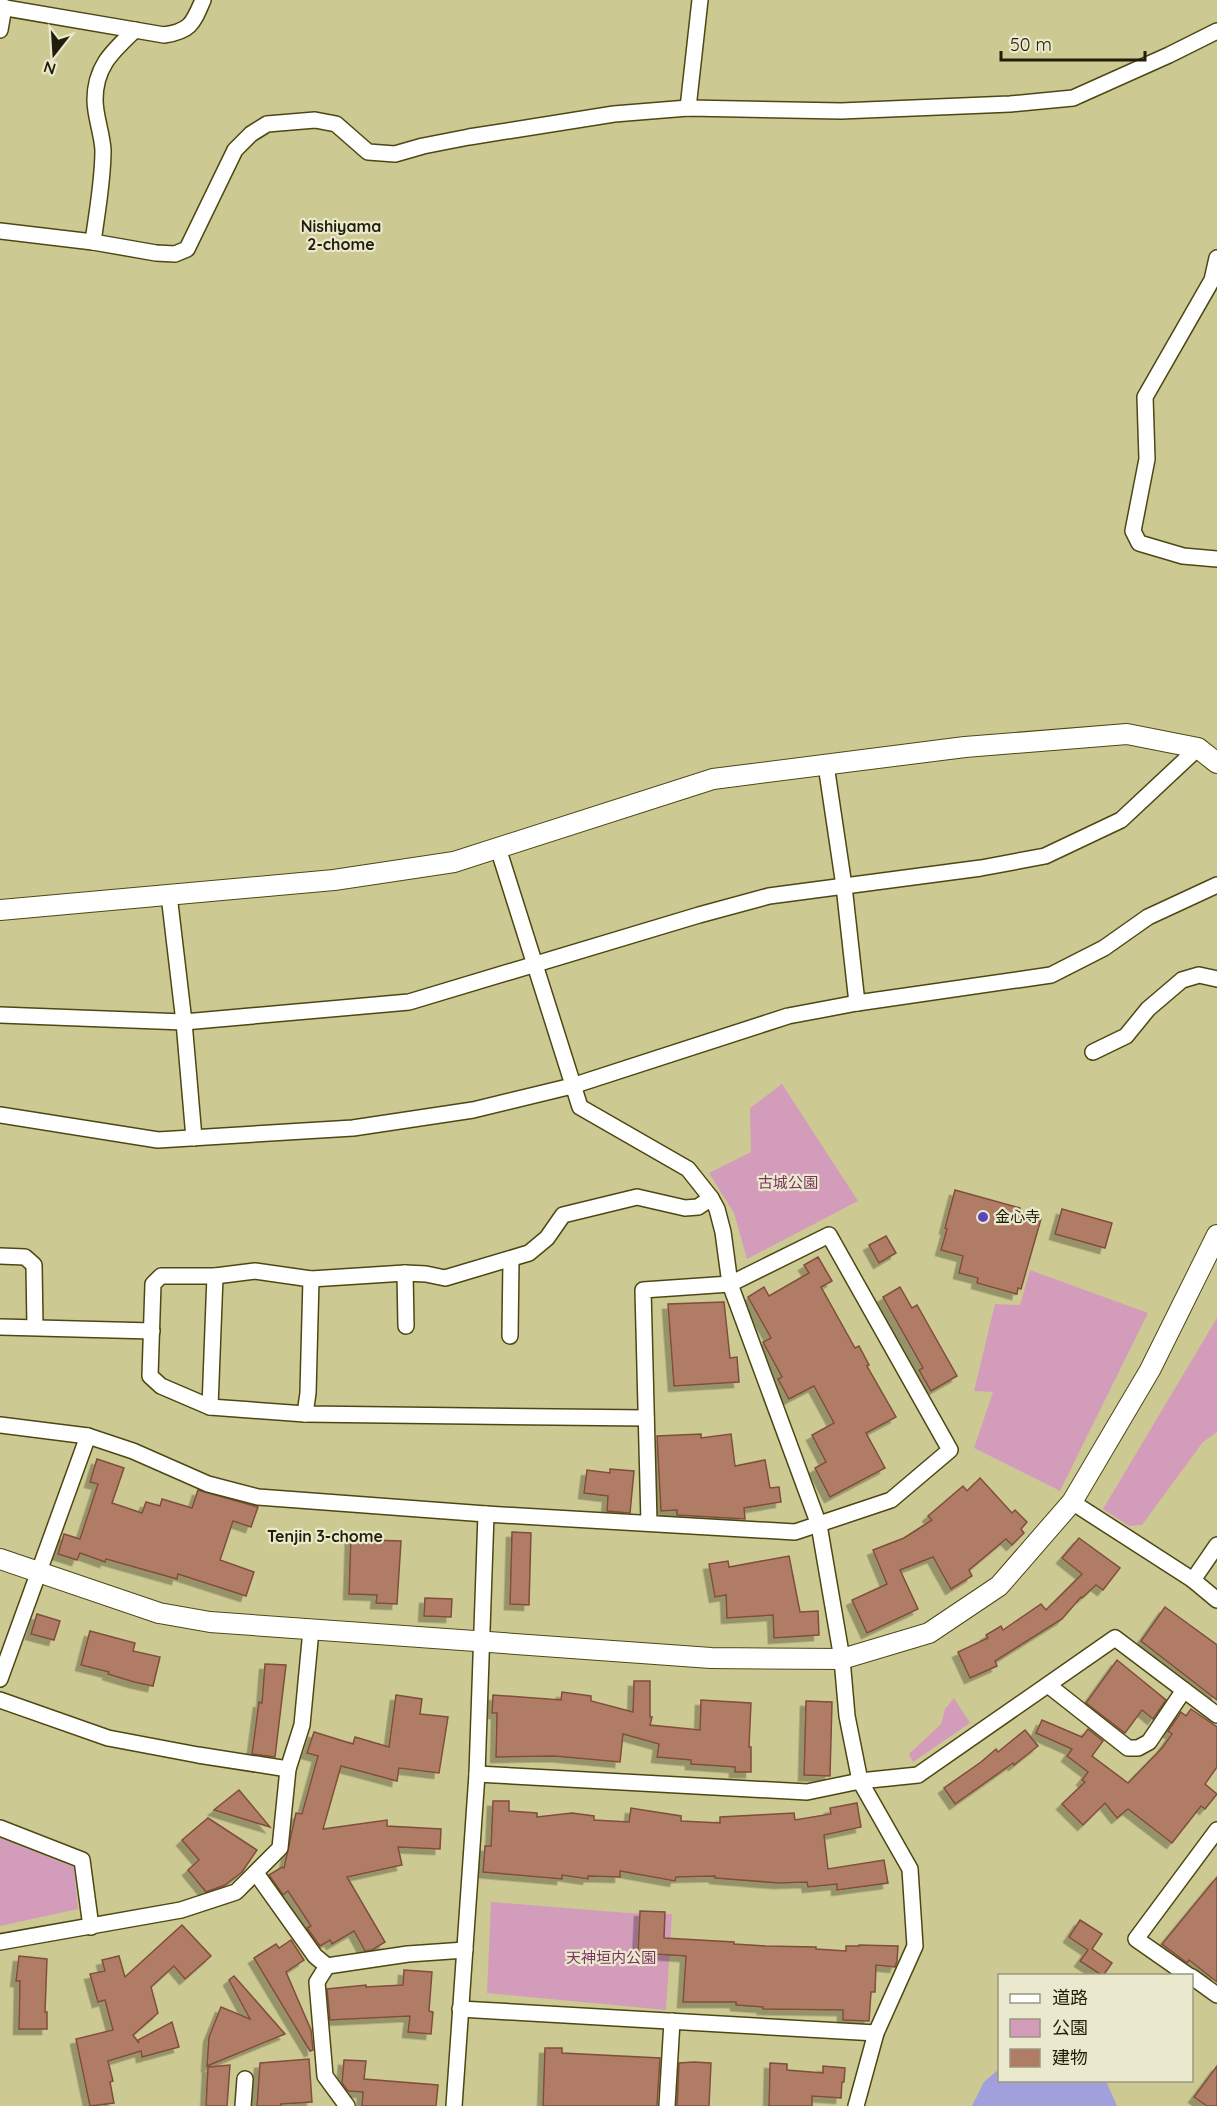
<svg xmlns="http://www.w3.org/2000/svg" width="1217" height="2106" viewBox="0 0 1217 2106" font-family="Quicksand,'Noto Sans JP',sans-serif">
	<defs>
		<filter id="shadow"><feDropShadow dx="-5.5" dy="5.5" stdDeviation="0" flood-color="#0004"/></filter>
	</defs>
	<rect width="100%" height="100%" fill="#cdc992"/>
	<g fill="#d49cbb">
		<polygon points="782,1084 858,1201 747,1259 734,1213 709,1173 751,1152 750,1108"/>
		<polygon points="1030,1270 1148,1313 1060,1491 974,1448 993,1392 974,1391 995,1304 1020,1305"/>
		<polygon points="1217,1318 1217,1432 1203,1442 1142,1525 1129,1526 1103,1509"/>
		<polygon points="954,1698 970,1723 913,1762 909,1754 941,1724 945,1709"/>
		<polygon points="0,1838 74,1867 78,1909 0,1926"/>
		<polygon points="491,1902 628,1913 672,1914 666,2010 487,1993"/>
	</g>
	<polygon fill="#a1a0dc" points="999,2069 1000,2080 1106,2081 1117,2106 972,2106 984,2082"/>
	<g fill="#b07c66" stroke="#7f4f3a" stroke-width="1.5" filter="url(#shadow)">
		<polygon points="955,1190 1020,1208 1019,1212 1041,1219 1021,1289 1018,1288 1017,1294 977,1283 978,1278 959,1273 963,1256 941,1250 947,1229 945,1228"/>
		<polygon points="1062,1209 1112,1223 1105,1248 1055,1234"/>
		<polygon points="886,1236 896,1253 879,1263 869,1245"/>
		<polygon points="818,1257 832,1281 821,1287 855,1348 859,1346 869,1365 867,1366 896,1417 866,1433 885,1468 830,1497 815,1468 826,1462 812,1435 834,1423 814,1386 789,1399 778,1379 782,1377 763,1342 771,1338 748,1297 764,1287 769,1296 809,1273 804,1265"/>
		<polygon points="900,1287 912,1308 917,1305 957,1376 931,1391 919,1370 923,1368 883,1297"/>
		<polygon points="724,1302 730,1358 737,1357 739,1382 674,1386 668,1304"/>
		<polygon points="701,1434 701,1438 731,1434 735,1466 765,1460 770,1488 779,1487 781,1502 744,1508 745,1519 677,1515 677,1510 661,1511 657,1436"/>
		<polygon points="97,1459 124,1468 112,1503 142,1513 146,1502 160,1506 162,1499 192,1508 198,1490 258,1507 251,1527 233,1521 220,1560 254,1572 246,1596 178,1574 177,1579 106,1559 105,1562 80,1553 77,1560 58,1554 64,1534 80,1539 98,1484 90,1482"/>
		<polygon points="610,1469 634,1471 630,1513 607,1511 608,1496 584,1493 587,1470 610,1473"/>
		<polygon points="980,1478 1012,1513 1015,1510 1027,1522 1021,1529 1024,1533 1012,1545 1006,1539 969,1570 972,1576 951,1589 933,1557 900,1570 918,1609 867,1633 852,1600 887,1584 873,1550 904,1538 932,1520 928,1516 963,1486 967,1491"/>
		<polygon points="512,1532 531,1533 529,1605 510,1604"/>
		<polygon points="351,1534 369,1535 369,1540 401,1541 397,1604 376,1603 377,1595 349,1594"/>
		<polygon points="1079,1538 1120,1568 1103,1590 1096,1585 1082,1598 1081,1597 1062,1619 995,1661 997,1666 970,1678 958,1652 988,1638 986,1635 1001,1626 1003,1630 1041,1604 1046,1610 1082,1574 1062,1558"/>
		<polygon points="789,1556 800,1612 818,1611 819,1635 774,1638 773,1615 727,1618 726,1595 715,1597 709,1564 728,1561 729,1567"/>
		<polygon points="425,1598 452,1599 451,1617 424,1616"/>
		<polygon points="1165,1607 1217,1645 1217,1700 1141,1641"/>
		<polygon points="37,1614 60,1621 54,1640 31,1634"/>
		<polygon points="90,1631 135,1643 133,1651 160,1657 153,1686 134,1682 108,1674 109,1672 81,1665"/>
		<polygon points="1117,1660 1166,1700 1153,1719 1142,1710 1125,1733 1086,1703"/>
		<polygon points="265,1664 286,1665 275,1757 252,1754 259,1702 262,1703"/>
		<polygon points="634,1681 650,1681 650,1717 652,1717 650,1725 700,1730 701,1700 751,1703 749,1747 751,1747 751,1772 735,1772 735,1767 691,1764 691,1760 657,1757 659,1744 623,1734 620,1762 554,1756 496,1757 497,1713 492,1713 493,1695 561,1700 562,1692 591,1696 591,1701 633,1712"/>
		<polygon points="396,1695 422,1699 420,1714 448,1717 439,1773 399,1768 397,1781 341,1766 323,1829 387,1820 387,1826 441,1829 440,1849 398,1847 402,1865 347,1877 385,1942 372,1950 365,1951 354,1931 332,1944 330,1940 320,1946 307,1928 311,1926 288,1891 283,1895 269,1875 282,1867 284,1868 296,1813 302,1814 318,1756 307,1753 314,1732 353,1744 355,1737 389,1747"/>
		<polygon points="806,1701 832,1702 830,1776 804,1775"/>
		<polygon points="1191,1709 1217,1727 1217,1767 1205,1784 1217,1794 1205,1809 1201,1806 1172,1843 1128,1809 1117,1818 1105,1803 1083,1825 1062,1804 1085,1782 1082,1780 1088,1772 1067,1756 1072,1749 1036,1733 1042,1720 1082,1737 1088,1729 1103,1741 1092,1756 1128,1783 1162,1748 1172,1734 1168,1731 1181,1712 1186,1716"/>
		<polygon points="1025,1730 1038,1746 1014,1765 1013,1763 955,1804 944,1788 981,1762 996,1749 998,1752"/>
		<polygon points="239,1790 270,1827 214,1810"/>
		<polygon points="493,1801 509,1801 509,1811 537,1813 537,1817 572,1813 594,1816 594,1820 629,1822 631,1808 681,1816 681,1821 720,1823 720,1817 794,1813 795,1820 831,1814 830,1808 857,1803 861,1827 824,1835 828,1869 884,1860 888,1883 837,1890 837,1884 808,1887 807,1882 779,1883 715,1878 715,1876 676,1877 675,1881 620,1871 620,1877 588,1876 588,1879 562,1875 562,1879 483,1872 485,1846 491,1846"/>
		<polygon points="208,1818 257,1850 242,1872 225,1885 206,1892 188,1870 199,1860 182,1840"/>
		<polygon points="1217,1877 1217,1982 1189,1960 1187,1963 1162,1944"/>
		<polygon points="640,1911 665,1912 664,1938 734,1942 734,1944 766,1946 816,1947 816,1949 846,1951 846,1946 859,1946 859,1945 898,1946 897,1961 895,1967 876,1965 875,1992 871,1992 869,2021 843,2020 843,2010 763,2009 763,2007 736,2005 736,2002 683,2002 686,1956 638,1953"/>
		<polygon points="1080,1920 1102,1934 1092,1949 1112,1963 1103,1976 1080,1961 1088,1950 1069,1937"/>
		<polygon points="182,1925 211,1956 185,1979 174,1966 151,1987 158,2013 133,2035 139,2043 138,2040 172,2022 179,2047 142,2057 141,2051 108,2061 113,2081 110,2082 114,2103 90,2106 76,2039 113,2030 105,2000 98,2002 90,1974 105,1971 102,1960 119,1956 125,1977"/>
		<polygon points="291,1940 304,1960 286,1972 311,2030 313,2050 310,2051 254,1958 276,1944 279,1948"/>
		<polygon points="19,1956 47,1959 45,2012 47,2012 47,2029 19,2029 20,1981 16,1981"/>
		<polygon points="404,1970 432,1972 429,2011 433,2012 431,2034 408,2032 410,2016 330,2020 327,1989 366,1985 366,1987 403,1985"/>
		<polygon points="234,1976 285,2034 207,2066 209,2037 221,2007 250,2019 229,1980"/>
		<polygon points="545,2048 562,2048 562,2053 660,2058 657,2106 543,2106"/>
		<polygon points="309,2059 312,2102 281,2104 281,2106 257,2106 260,2063"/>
		<polygon points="344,2060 366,2061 364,2079 438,2085 436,2106 362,2106 363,2092 348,2091 342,2083"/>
		<polygon points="694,2062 711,2063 709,2106 677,2106 679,2063"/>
		<polygon points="770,2063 787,2064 787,2070 823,2073 823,2066 845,2068 844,2082 842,2082 841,2098 812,2096 812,2106 769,2106"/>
		<polygon points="230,2065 227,2106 206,2106 208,2067"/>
		<polygon points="1217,2066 1217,2106 1207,2106 1194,2097"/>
	</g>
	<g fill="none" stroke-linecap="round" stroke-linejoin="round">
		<g stroke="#4d4812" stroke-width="18">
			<g id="minor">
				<path d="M 0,7 L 164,35 C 191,31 193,23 203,0"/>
				<polyline points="0,30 4,7"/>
				<polyline points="688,108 700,0"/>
				<polyline points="0,231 93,242 156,253 175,254 187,249 235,150 251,134 267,124 315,120 336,124 368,152 395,154 423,146 469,137 614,114 688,108 841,111 1010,104 1073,98 1169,55 1217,31"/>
				<path d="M 93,242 C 97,212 103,181 103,150 C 102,133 95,116 95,100 C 95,66 113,51 135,30"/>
				<polyline points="1217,258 1212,280 1145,397 1147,459 1133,531 1139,543 1183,556 1217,559"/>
				<polyline points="826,765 844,886 857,1003"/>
				<polyline points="498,848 580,1107 688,1169 711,1198 717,1209 723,1232 730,1284 819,1525 842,1659 847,1716 860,1781 910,1869 915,1946 876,2033 856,2106"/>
				<polyline points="169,895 184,1022 194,1138"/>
				<polyline points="0,1015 184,1022 409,1002 699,915 769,896 981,868 1045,856 1121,820 1198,748"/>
				<polyline points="1093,1052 1126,1036 1148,1009 1182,980 1199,975 1217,979"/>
				<polyline points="0,1115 158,1140 353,1128 473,1110 572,1086 788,1016 857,1003 1051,975 1104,948 1148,917 1217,885"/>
				<polyline points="0,1256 25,1257 34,1265 35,1327"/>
				<polyline points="405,1273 406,1326"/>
				<polyline points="0,1327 152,1331"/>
				<polyline points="510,1336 511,1259"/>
				<polyline points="210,1407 215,1276"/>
				<polyline points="305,1414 308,1393 311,1279"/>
				<polyline points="646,1418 305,1414 210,1407 161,1386 150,1376 153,1284 161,1276 215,1276 255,1271 311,1279 405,1273 426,1274 445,1278 529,1253 547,1238 563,1215 637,1197 685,1208 698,1207 711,1198"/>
				<polyline points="0,1425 88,1436 133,1451 208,1484 258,1497 486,1514 795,1532 891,1500 950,1450 829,1235 730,1284 643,1290 649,1523"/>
				<polyline points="1072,1502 1193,1580 1217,1600"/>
				<polyline points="1193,1580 1217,1545"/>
				<polyline points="0,1679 88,1436"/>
				<polyline points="1048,1685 1128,1748 1138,1748 1149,1742 1184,1690"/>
				<polyline points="0,1700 108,1738 198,1755 288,1769"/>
				<polyline points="477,1774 807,1792 860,1781 918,1775 1115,1638 1217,1715"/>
				<polyline points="0,1828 82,1860 91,1927"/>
				<polyline points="256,1873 315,1956 327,1966"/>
				<polyline points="0,1942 181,1910 236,1892 280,1848 288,1769 302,1725 311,1630"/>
				<polyline points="1189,1976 1136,1939 1217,1830"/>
				<polyline points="1192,1977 1217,1995"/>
				<polyline points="460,2009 876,2033"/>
				<polyline points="243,2106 245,2079"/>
				<polyline points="347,2106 325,2076 317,1982 327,1966 408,1954 465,1950"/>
				<polyline points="454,2106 477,1774 486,1514"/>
				<polyline points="667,2106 672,2021"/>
			</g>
		</g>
		<g stroke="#4d4812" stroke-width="22">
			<g id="tertiary">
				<polyline points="0,910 334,880 454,862 713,779 965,747 1127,734 1198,748 1217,763"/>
				<polyline points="0,1559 159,1613 210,1622 711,1658 842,1659 929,1633 999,1586 1072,1502 1150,1370 1217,1235"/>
			</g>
		</g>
		<use href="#minor" stroke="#fff" stroke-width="15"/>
		<use href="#tertiary" stroke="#fff" stroke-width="20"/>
	</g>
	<circle fill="#5946be" stroke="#eae8cd" stroke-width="2" cx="983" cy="1217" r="6"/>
	<g text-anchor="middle" stroke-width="4.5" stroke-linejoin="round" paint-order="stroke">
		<g font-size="15" fill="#7c3361" stroke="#eae8cd">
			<text x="788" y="1188">古城公園</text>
			<text x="611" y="1963">天神垣内公園</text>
		</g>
		<g font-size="15" fill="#211f09" stroke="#eae8cd" text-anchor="start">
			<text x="995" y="1222">金心寺</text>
		</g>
		<g font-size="16" font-weight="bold" fill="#211f09" stroke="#eae8cd">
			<text x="341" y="232">Nishiyama<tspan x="341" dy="18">2-chome</tspan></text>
			<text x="325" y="1542">Tenjin 3-chome</text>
		</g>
	</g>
	<rect x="998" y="1974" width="195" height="108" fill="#eae8cd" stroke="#9a987f" stroke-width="1.5"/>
	<rect x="1010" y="1994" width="30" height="9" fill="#ffffff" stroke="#9a987f" stroke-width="1.5"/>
	<text x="1052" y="2004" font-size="18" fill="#211f09">道路</text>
	<rect x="1010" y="2019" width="30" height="18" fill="#d49cbb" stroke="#9a987f" stroke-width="1.5"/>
	<text x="1052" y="2034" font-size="18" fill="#211f09">公園</text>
	<rect x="1010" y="2049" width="30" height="18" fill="#b07c66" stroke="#9a987f" stroke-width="1.5"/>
	<text x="1052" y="2064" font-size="18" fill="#211f09">建物</text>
	<g transform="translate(54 54) rotate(197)" stroke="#eae8cd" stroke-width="4.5" paint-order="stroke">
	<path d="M0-4.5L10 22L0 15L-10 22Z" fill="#211f09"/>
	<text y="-9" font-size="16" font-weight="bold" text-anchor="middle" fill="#211f09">N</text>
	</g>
	<path d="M1001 51v9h144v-9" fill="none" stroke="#211f09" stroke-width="3"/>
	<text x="1010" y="51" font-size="18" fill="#211f09" stroke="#eae8cd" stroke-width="4.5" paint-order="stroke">50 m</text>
</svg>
